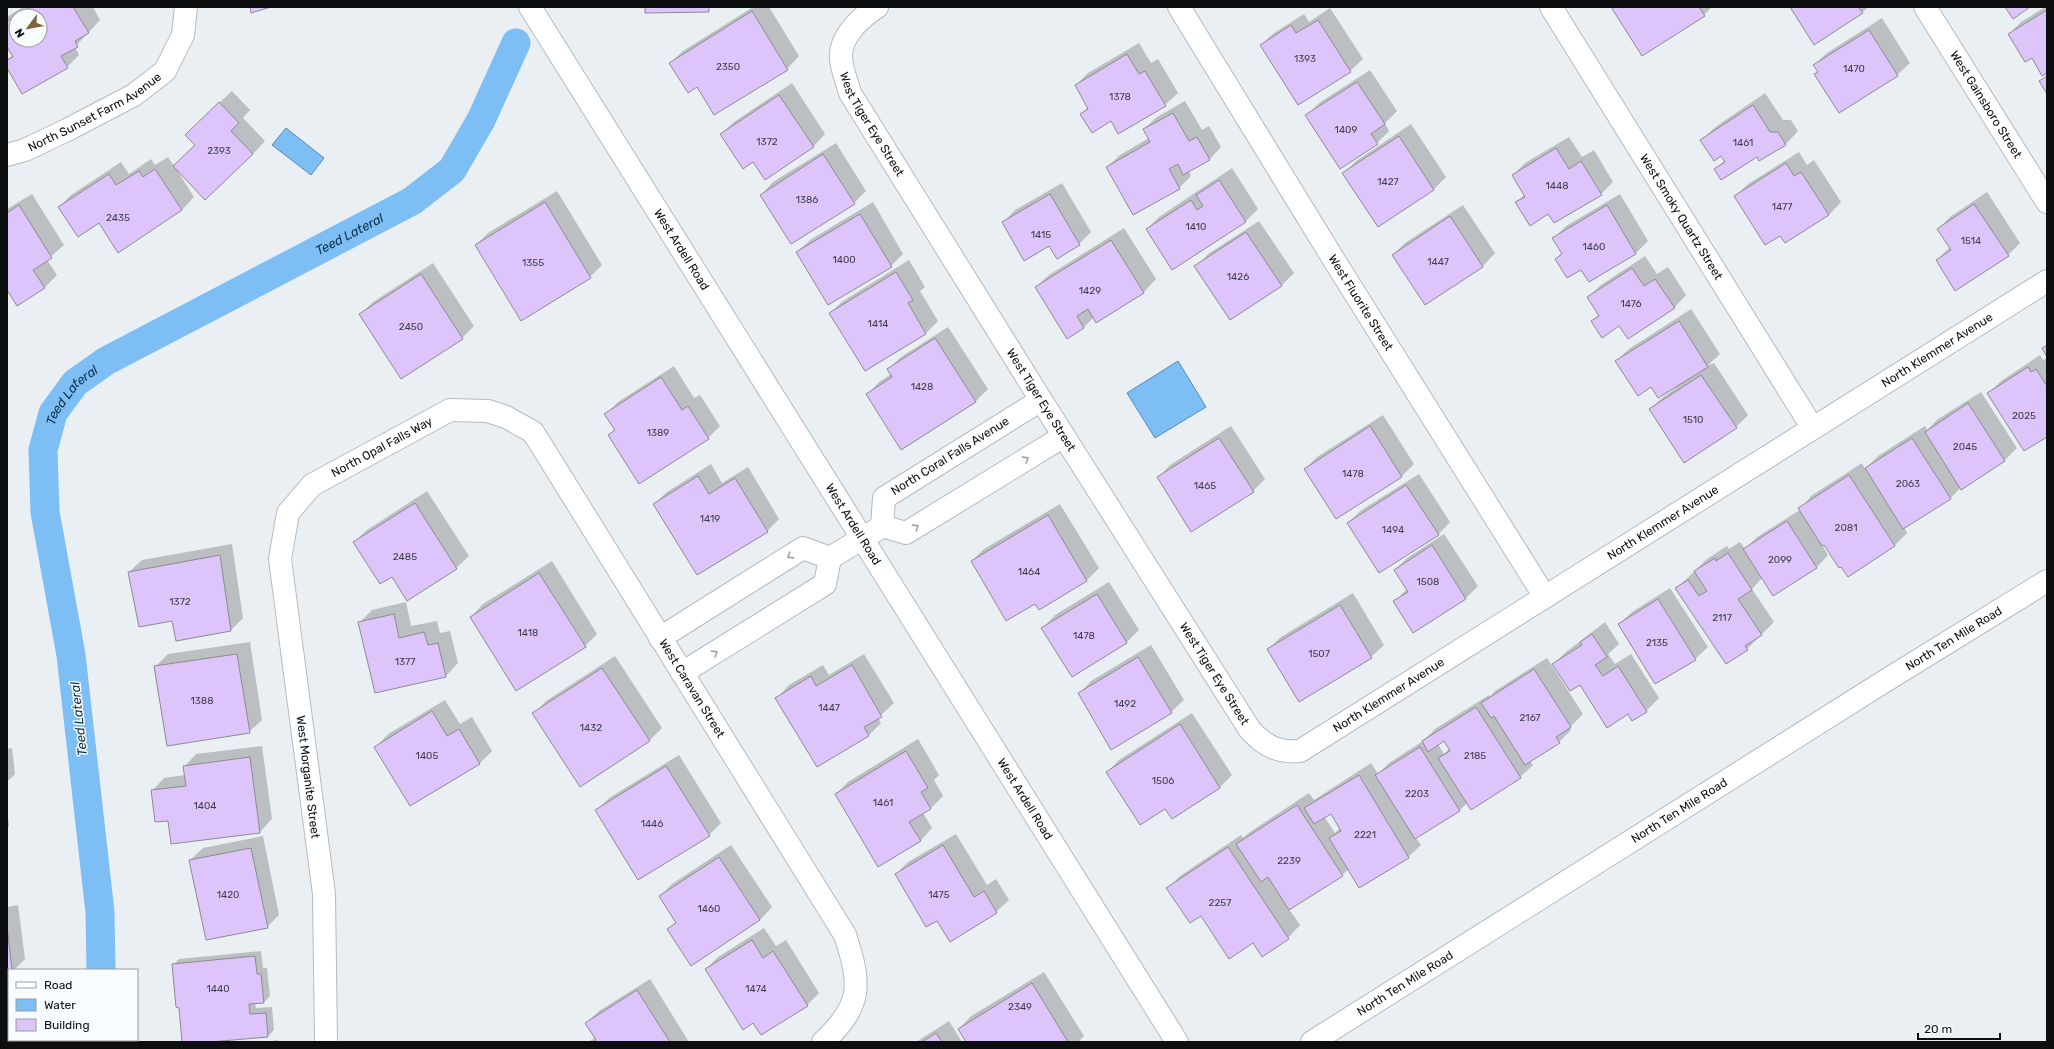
<svg xmlns="http://www.w3.org/2000/svg" width="2054" height="1049" viewBox="0 0 2054 1049" font-family="Rubik,sans-serif">
	<rect width="100%" height="100%" fill="#eaeff3"/>
	<g fill="#7dbef5" stroke="#5b89b0">
		<polygon points="286,128 324,158 311,175 272,145"/>
		<polygon points="1178,361 1206,407 1155,438 1127,393"/>
	</g>
	<g fill="#0003" fill-rule="evenodd">
		<path d="M 23,7 L 93,7 L 100,20 L 75,47 L 79,55 L 67,67 L 7,66 L 7,60 L 13,55 L 7,45 L 7,17 ZM 16,16 L 40,16 L 40,40 L 16,40 Z"/>
		<polygon points="753,7 769,7 799,56 787,69 697,86 670,63 683,51"/>
		<polygon points="1612,7 1712,7 1704,15"/>
		<polygon points="1791,7 1868,7 1862,13"/>
		<polygon points="2045,7 2047,7 2047,72 2009,34 2021,22"/>
		<polygon points="1330,8 1363,59 1350,71 1261,45 1274,33 1304,14 1309,22"/>
		<polygon points="1882,18 1910,63 1897,75 1815,74 1818,71 1814,65 1827,53"/>
		<polygon points="1139,43 1151,63 1158,59 1178,93 1165,105 1112,120 1081,114 1088,107 1076,85 1088,73"/>
		<polygon points="1370,70 1397,111 1385,123 1389,131 1377,143 1306,116 1319,103"/>
		<polygon points="792,83 825,134 813,147 721,134 734,122"/>
		<polygon points="232,91 250,110 243,118 265,141 253,154 177,170 194,197 182,210 118,251 99,222 59,207 71,195 121,162 129,174 151,159 155,165 168,157 174,166 196,145 199,122"/>
		<polygon points="1765,93 1783,120 1791,120 1798,131 1786,144 1760,160 1757,156 1715,170 1725,160 1722,155 1702,140 1714,128"/>
		<polygon points="1185,101 1202,130 1209,126 1221,147 1209,160 1189,171 1191,176 1179,188 1107,167 1120,155 1149,138 1144,129 1157,117"/>
		<polygon points="1411,124 1446,177 1434,189 1378,226 1344,173 1356,161"/>
		<polygon points="1569,137 1582,157 1594,150 1613,182 1601,194 1549,213 1517,202 1524,195 1513,175 1525,163"/>
		<polygon points="836,143 866,191 854,203 761,195 773,182"/>
		<polygon points="1799,152 1807,165 1814,160 1841,202 1829,215 1785,242 1780,234 1735,196 1748,184"/>
		<polygon points="1232,168 1258,209 1246,221 1147,229 1159,217"/>
		<polygon points="1062,183 1091,232 1079,244 1050,245 1003,223 1015,210"/>
		<polygon points="557,191 602,265 590,277 476,245 488,233"/>
		<polygon points="1987,192 2020,243 2008,255 1937,260 1950,247 1938,229 1950,217"/>
		<polygon points="32,194 64,245 47,260 57,275 45,287 17,305 7,288 7,209"/>
		<polygon points="1620,194 1648,241 1636,253 1589,281 1582,268 1556,259 1562,253 1553,239 1566,226"/>
		<polygon points="873,202 903,254 891,266 797,252 810,240"/>
		<polygon points="1463,205 1495,253 1483,266 1425,303 1393,255 1405,243"/>
		<polygon points="1259,221 1294,273 1281,286 1196,267 1208,254"/>
		<polygon points="1124,228 1156,279 1144,292 1096,321 1094,317 1084,327 1068,337 1036,287 1049,275"/>
		<polygon points="1645,256 1657,274 1668,267 1686,295 1674,308 1619,325 1592,322 1599,314 1588,297 1601,285"/>
		<polygon points="909,260 925,287 920,291 938,321 926,333 866,370 830,313 843,301"/>
		<polygon points="433,263 474,326 462,338 361,314 373,302"/>
		<polygon points="1691,309 1720,354 1707,366 1714,363 1748,415 1736,427 1650,409 1663,397 1676,388 1675,386 1651,386 1616,361 1629,349"/>
		<polygon points="948,327 988,389 976,401 867,395 879,382 891,374 888,369 901,357"/>
		<polygon points="2040,355 2043,360 2047,358 2047,435 1989,393 2001,381"/>
		<polygon points="674,366 694,398 700,395 720,426 708,438 609,435 615,429 606,414 618,402"/>
		<polygon points="1981,392 2017,448 2005,460 1961,487 1951,498 1904,527 1907,533 1895,545 1848,575 1824,543 1822,545 1828,555 1816,568 1762,578 1752,589 1774,622 1747,649 1677,588 1707,559 1727,546 1729,549 1740,542 1745,549 1757,537 1800,510 1811,496 1862,463 1865,469 1878,456 1925,426 1927,430 1938,419"/>
		<polygon points="1383,415 1414,464 1402,476 1336,518 1305,469 1317,457"/>
		<polygon points="1231,426 1265,479 1253,491 1158,478 1170,465"/>
		<polygon points="711,464 722,483 748,467 779,519 767,531 654,504 667,492"/>
		<polygon points="1419,474 1450,522 1438,535 1348,523 1360,511"/>
		<polygon points="427,491 469,556 456,568 392,575 354,542 367,530"/>
		<polygon points="1060,504 1099,568 1087,580 1039,609 1035,603 972,561 984,549"/>
		<polygon points="1444,534 1478,586 1466,598 1413,631 1394,602 1407,589 1395,570 1407,558"/>
		<polygon points="232,544 243,618 231,630 176,640 173,619 129,572 142,560"/>
		<polygon points="552,561 597,634 585,646 471,617 483,604"/>
		<polygon points="1109,582 1139,630 1126,643 1043,628 1055,615"/>
		<polygon points="1670,588 1708,647 1695,659 1670,675 1619,624 1632,612"/>
		<polygon points="1353,593 1384,645 1371,657 1268,649 1281,637"/>
		<polygon points="406,602 411,626 437,621 440,633 450,631 458,663 446,676 359,623 372,610"/>
		<polygon points="1605,622 1619,644 1608,654 1615,664 1631,654 1659,698 1646,711 1632,720 1628,713 1580,684 1553,664 1566,652"/>
		<polygon points="250,642 262,720 249,732 155,667 168,654"/>
		<polygon points="1151,645 1184,700 1171,712 1079,694 1091,681"/>
		<polygon points="864,654 894,703 878,718 881,723 869,735 817,766 777,698 789,685 823,665 829,675"/>
		<polygon points="615,656 662,728 650,740 534,714 546,701"/>
		<path d="M 1547,658 L 1583,714 L 1570,727 L 1571,730 L 1559,742 L 1530,761 L 1533,765 L 1520,777 L 1467,803 L 1459,811 L 1416,838 L 1421,845 L 1408,857 L 1349,869 L 1342,875 L 1289,909 L 1300,925 L 1288,938 L 1253,942 L 1202,915 L 1168,888 L 1180,876 L 1241,835 L 1243,838 L 1250,832 L 1309,793 L 1314,800 L 1371,763 L 1378,774 L 1389,763 L 1423,741 L 1435,729 L 1489,695 L 1490,697 L 1495,691 ZM 1445,740 L 1450,748 L 1444,754 L 1438,744 ZM 1331,812 L 1340,828 L 1335,833 L 1324,816 Z"/>
		<polygon points="445,700 460,724 472,717 492,751 480,763 410,805 376,747 388,734"/>
		<polygon points="1192,713 1232,775 1220,787 1172,817 1166,807 1107,772 1119,760"/>
		<polygon points="918,739 939,775 934,780 943,796 931,808 923,813 932,828 920,841 836,794 848,782"/>
		<polygon points="262,746 272,819 260,832 169,819 152,791 164,778 185,775 184,767 196,754"/>
		<polygon points="12,748 15,774 7,782 7,749"/>
		<polygon points="679,755 721,823 709,835 597,810 609,798"/>
		<polygon points="7,806 9,826 7,829"/>
		<polygon points="956,834 987,885 996,879 1009,900 996,912 938,919 896,874 908,862"/>
		<polygon points="263,836 279,915 267,927 190,860 203,848"/>
		<polygon points="731,845 772,907 760,920 691,964 668,929 676,922 660,896 672,884"/>
		<polygon points="18,905 25,959 14,970 9,970 9,984 7,986 7,907"/>
		<polygon points="764,928 776,946 786,940 819,993 807,1005 753,1022 706,969 718,957"/>
		<polygon points="261,951 263,968 267,968 270,996 264,1002 255,1003 256,1008 272,1007 274,1030 268,1036 183,1042 180,1007 173,965 179,959"/>
		<polygon points="1044,972 1084,1036 1078,1042 967,1042 959,1029 971,1016"/>
		<polygon points="650,979 689,1042 588,1042 595,1038 586,1023 599,1011"/>
		<polygon points="949,1021 962,1042 916,1042"/>
		<polygon points="14,1040 41,1040 41,1042 8,1042"/>
		<polygon points="278,1040 278,1042 262,1042"/>
	</g>
	<g fill="none" stroke-linecap="round" stroke-linejoin="round">
		<g stroke="#7dbef5" stroke-width="29">
			<path id="s1" d="M 101,970 L 100,912 L 71,655 L 45,512 L 43,450 L 53,413 L 75,383 L 106,361 L 412,201 L 452,170 L 481,120 L 516,43"/>
			<polyline points="103,1040 103,1042"/>
		</g>
	</g>
	<g fill="#ddc5fb" stroke="#8d8b90" fill-rule="evenodd">
		<path d="M 31,7 L 73,7 L 89,33 L 75,41 L 78,47 L 61,56 L 68,68 L 22,94 L 7,68 L 7,60 L 13,57 L 7,47 L 7,21 ZM 16,16 L 40,16 L 40,40 L 16,40 Z"/>
		<polygon points="250,7 271,7 251,13"/>
		<polygon points="645,7 709,7 709,12 645,13"/>
		<polygon points="1611,7 1699,7 1705,16 1642,56"/>
		<polygon points="1790,7 1858,7 1863,13 1814,45"/>
		<polygon points="2005,7 2030,7 2013,19"/>
		<polygon points="2047,10 2047,73 2042,76 2032,58 2025,62 2008,34"/>
		<polygon points="752,11 788,70 714,115 697,87 688,93 669,63"/>
		<polygon points="1318,20 1351,72 1298,105 1260,45 1291,25 1296,33"/>
		<polygon points="1869,30 1898,76 1839,113 1814,74 1818,72 1813,65"/>
		<polygon points="1127,54 1139,74 1145,71 1166,106 1118,134 1111,121 1092,133 1080,114 1088,109 1075,85"/>
		<polygon points="2047,76 2047,94 2039,81"/>
		<polygon points="1357,82 1385,124 1371,134 1378,144 1340,169 1305,115"/>
		<polygon points="779,95 814,147 765,180 753,162 743,169 720,134"/>
		<polygon points="219,102 239,123 231,131 253,154 205,200 173,166 195,145 185,135"/>
		<polygon points="1753,105 1770,132 1778,132 1786,145 1759,161 1757,157 1721,180 1714,169 1725,162 1721,156 1714,161 1700,140"/>
		<polygon points="1173,113 1189,141 1197,137 1210,160 1183,175 1178,164 1169,169 1180,189 1133,215 1106,167 1150,142 1143,129"/>
		<polygon points="1399,136 1434,190 1378,227 1342,173"/>
		<polygon points="1556,148 1569,169 1581,161 1602,195 1554,223 1548,214 1530,226 1515,202 1525,197 1512,175"/>
		<polygon points="823,154 855,204 791,244 760,195"/>
		<polygon points="1786,163 1794,176 1801,172 1829,215 1785,243 1780,236 1765,245 1734,196"/>
		<polygon points="155,169 182,210 118,253 99,223 78,237 58,207 109,174 116,185 139,171 143,177"/>
		<polygon points="1219,180 1246,222 1172,270 1146,229 1191,200 1197,210 1203,206 1196,195"/>
		<polygon points="1050,194 1080,245 1057,259 1049,246 1024,261 1002,222"/>
		<polygon points="545,202 591,278 521,321 475,245"/>
		<polygon points="1974,204 2009,256 1955,291 1936,260 1951,250 1937,229"/>
		<polygon points="19,205 52,258 33,270 45,288 17,306 7,290 7,213"/>
		<polygon points="1607,205 1636,254 1589,282 1581,270 1567,278 1555,259 1562,254 1552,238"/>
		<polygon points="860,214 892,267 828,305 796,252"/>
		<polygon points="1450,216 1483,267 1425,305 1392,255"/>
		<polygon points="1246,232 1282,286 1230,320 1194,266"/>
		<polygon points="1111,240 1144,293 1096,323 1088,309 1077,316 1084,328 1067,339 1035,287"/>
		<polygon points="1632,268 1644,286 1655,279 1675,308 1628,339 1619,326 1602,338 1591,321 1599,316 1587,297"/>
		<polygon points="896,272 913,300 908,303 926,334 865,371 829,313"/>
		<polygon points="421,274 463,339 401,379 359,314"/>
		<polygon points="1679,321 1708,367 1658,398 1651,387 1638,396 1615,361"/>
		<polygon points="935,338 976,402 901,450 866,394 892,377 887,369"/>
		<polygon points="2047,345 2047,357 2042,348"/>
		<polygon points="2028,367 2031,372 2036,369 2047,386 2047,437 2024,451 1987,393"/>
		<polygon points="1701,375 1737,428 1684,463 1649,409"/>
		<polygon points="661,377 682,410 688,406 709,439 639,484 608,435 615,430 604,414"/>
		<polygon points="1968,403 2005,461 1961,490 1925,432"/>
		<polygon points="1370,426 1402,477 1336,519 1304,469"/>
		<polygon points="1219,438 1254,492 1191,532 1157,477"/>
		<polygon points="1912,438 1951,499 1903,529 1865,468"/>
		<polygon points="1849,475 1895,546 1848,577 1841,567 1839,568 1824,545 1822,546 1798,508"/>
		<polygon points="698,476 709,494 735,478 768,532 697,575 653,504"/>
		<polygon points="1406,485 1439,535 1379,573 1347,523"/>
		<polygon points="415,503 457,569 407,601 392,577 380,584 353,542"/>
		<polygon points="1048,515 1087,581 1039,610 1035,604 1006,621 971,561"/>
		<polygon points="1787,521 1817,568 1773,596 1743,549"/>
		<polygon points="1432,545 1466,599 1413,633 1393,601 1408,592 1394,570"/>
		<polygon points="1728,553 1752,590 1738,599 1762,635 1745,646 1748,650 1726,664 1675,588 1688,580 1699,596 1707,591 1694,571 1715,558 1716,561"/>
		<polygon points="220,555 231,631 176,641 172,621 139,627 128,572"/>
		<polygon points="539,573 586,647 516,691 470,617"/>
		<polygon points="1097,594 1127,643 1072,677 1041,628"/>
		<polygon points="1658,599 1696,660 1655,684 1618,624"/>
		<polygon points="1340,605 1372,658 1299,702 1267,649"/>
		<polygon points="394,614 399,638 424,632 428,645 438,643 446,677 375,693 358,622"/>
		<polygon points="1592,634 1607,657 1595,665 1603,676 1618,666 1647,712 1632,721 1628,714 1607,728 1580,685 1570,691 1552,664 1582,645 1580,642"/>
		<polygon points="237,654 250,733 167,746 154,666"/>
		<polygon points="1138,657 1172,713 1111,750 1078,693"/>
		<polygon points="852,665 882,717 864,727 869,736 817,767 775,698 811,676 816,686"/>
		<polygon points="602,668 650,741 580,787 532,713"/>
		<polygon points="1534,669 1571,727 1556,737 1560,743 1525,765 1494,716 1491,718 1481,703"/>
		<polygon points="1476,707 1521,778 1471,810 1438,758 1450,751 1444,741 1428,752 1422,741"/>
		<polygon points="432,711 447,736 459,729 480,764 410,806 374,747"/>
		<polygon points="1180,724 1220,788 1172,819 1165,809 1140,825 1106,772"/>
		<polygon points="1420,747 1460,811 1415,839 1375,775"/>
		<polygon points="906,751 928,788 921,792 931,809 909,822 921,841 878,867 835,794"/>
		<polygon points="250,757 260,833 171,844 168,821 155,822 151,790 186,786 183,766"/>
		<polygon points="666,766 710,836 638,880 595,810"/>
		<polygon points="1359,775 1409,858 1359,888 1329,838 1341,831 1331,814 1314,824 1304,808"/>
		<polygon points="1297,805 1343,876 1289,910 1268,877 1261,882 1236,844"/>
		<polygon points="943,845 974,897 984,891 997,913 950,942 937,921 926,927 895,874"/>
		<polygon points="1228,847 1289,939 1262,957 1253,943 1229,959 1201,916 1190,923 1166,888"/>
		<polygon points="251,848 268,928 206,940 189,860"/>
		<polygon points="719,857 760,920 691,966 667,929 676,923 659,896"/>
		<polygon points="7,927 12,970 9,970 9,973 7,973"/>
		<polygon points="752,940 763,958 773,951 808,1006 761,1035 753,1023 743,1030 705,969"/>
		<polygon points="255,956 257,974 261,974 264,1003 249,1004 250,1014 266,1013 268,1037 210,1042 182,1042 179,1008 176,1007 172,964"/>
		<polygon points="1032,983 1068,1042 966,1042 958,1029"/>
		<polygon points="637,990 670,1042 593,1042 596,1040 585,1023"/>
		<polygon points="936,1033 942,1042 922,1042"/>
	</g>
	<g fill="none" stroke-linecap="round" stroke-linejoin="round">
		<g stroke="#b5babe" stroke-width="24">
			<g id="street">
				<path id="s2" d="M 877,7 C 861,17 839,37 841,59 C 842,70 847,82 850,93 L 1041,400 L 1250,730 C 1265,746 1278,753 1300,751 L 2047,281"/>
				<path id="s3" d="M 1179,7 L 1334,260 L 1545,597"/>
				<path id="s4" d="M 1551,7 L 1812,427"/>
				<path id="s5" d="M 1925,7 L 2047,202"/>
				<path id="s6" d="M 7,155 L 25,150 L 67,130 L 134,95 L 165,71 L 183,35 L 186,7"/>
				<polyline points="1041,400 884,498 882,526 906,533 1064,436"/>
				<polyline points="830,558 878,529"/>
				<polyline points="660,638 803,548 830,558 825,584 682,673"/>
				<path id="s7" d="M 326,1042 L 324,894 L 280,559 L 288,513 L 312,485 L 450,410 L 488,411 L 506,417 L 533,432 L 845,935 C 861,984 863,1005 823,1042"/>
			</g>
		</g>
		<g stroke="#b5babe" stroke-width="24">
			<g id="secondary">
				<path id="s8" d="M 530,7 L 1177,1042"/>
				<path id="s9" d="M 1312,1042 L 1885,681 L 2047,581"/>
			</g>
		</g>
		<use href="#street" stroke="#fff" stroke-width="22"/>
		<use href="#secondary" stroke="#fff" stroke-width="22"/>
	</g>
	<defs><path id="oneway-chevron" d="M-2-3.5L2.5 0L-2 3.5" fill="none" stroke-width="1.6" stroke-linecap="round" stroke-linejoin="round"/></defs>
	<g stroke="#9e9f9f">
		<use href="#oneway-chevron" transform="translate(1026 459) rotate(-32)"/>
		<use href="#oneway-chevron" transform="translate(916 527) rotate(-32)"/>
		<use href="#oneway-chevron" transform="translate(790 556) rotate(148)"/>
		<use href="#oneway-chevron" transform="translate(715 653) rotate(-32)"/>
	</g>
	<g text-anchor="middle" stroke-width="3" stroke-linejoin="round" paint-order="stroke">
		<g font-size="10" fill="#403c4a">
			<text x="1305" y="62">1393</text>
			<text x="728" y="70">2350</text>
			<text x="1854" y="72">1470</text>
			<text x="1120" y="100">1378</text>
			<text x="1346" y="133">1409</text>
			<text x="767" y="145">1372</text>
			<text x="1743" y="146">1461</text>
			<text x="219" y="154">2393</text>
			<text x="1388" y="185">1427</text>
			<text x="1557" y="189">1448</text>
			<text x="807" y="203">1386</text>
			<text x="1782" y="210">1477</text>
			<text x="118" y="221">2435</text>
			<text x="1196" y="230">1410</text>
			<text x="1041" y="238">1415</text>
			<text x="1971" y="244">1514</text>
			<text x="1594" y="250">1460</text>
			<text x="844" y="263">1400</text>
			<text x="1438" y="265">1447</text>
			<text x="533" y="266">1355</text>
			<text x="1238" y="280">1426</text>
			<text x="1090" y="294">1429</text>
			<text x="1631" y="307">1476</text>
			<text x="878" y="327">1414</text>
			<text x="411" y="330">2450</text>
			<text x="922" y="390">1428</text>
			<text x="2024" y="419">2025</text>
			<text x="1693" y="423">1510</text>
			<text x="658" y="436">1389</text>
			<text x="1965" y="450">2045</text>
			<text x="1353" y="477">1478</text>
			<text x="1908" y="487">2063</text>
			<text x="1205" y="489">1465</text>
			<text x="710" y="522">1419</text>
			<text x="1846" y="531">2081</text>
			<text x="1393" y="533">1494</text>
			<text x="405" y="560">2485</text>
			<text x="1780" y="563">2099</text>
			<text x="1029" y="575">1464</text>
			<text x="1428" y="585">1508</text>
			<text x="180" y="605">1372</text>
			<text x="1722" y="621">2117</text>
			<text x="528" y="636">1418</text>
			<text x="1084" y="639">1478</text>
			<text x="1657" y="646">2135</text>
			<text x="1319" y="657">1507</text>
			<text x="405" y="665">1377</text>
			<text x="202" y="704">1388</text>
			<text x="1125" y="707">1492</text>
			<text x="829" y="711">1447</text>
			<text x="1530" y="721">2167</text>
			<text x="591" y="731">1432</text>
			<text x="427" y="759">1405</text>
			<text x="1475" y="759">2185</text>
			<text x="1163" y="784">1506</text>
			<text x="1417" y="797">2203</text>
			<text x="883" y="806">1461</text>
			<text x="205" y="809">1404</text>
			<text x="652" y="827">1446</text>
			<text x="1365" y="838">2221</text>
			<text x="1289" y="864">2239</text>
			<text x="228" y="898">1420</text>
			<text x="939" y="898">1475</text>
			<text x="1220" y="906">2257</text>
			<text x="709" y="912">1460</text>
			<text x="218" y="992">1440</text>
			<text x="756" y="992">1474</text>
			<text x="1020" y="1010">2349</text>
		</g>
		<g font-size="12" fill="#0c0e0f" stroke="#f9fcff">
			<text dy="4" stroke="none"><textPath href="#s5" startOffset="115">West Gainsboro Street</textPath></text>
			<text dy="4" stroke="none"><textPath href="#s6" startOffset="98">North Sunset Farm Avenue</textPath></text>
			<text dy="4" stroke="none"><textPath href="#s2" startOffset="139">West Tiger Eye Street</textPath></text>
			<text dy="4" stroke="none"><textPath href="#s4" startOffset="247">West Smoky Quartz Street</textPath></text>
			<text dy="4" stroke="none"><textPath href="#s8" startOffset="286">West Ardell Road</textPath></text>
			<text dy="4" stroke="none"><textPath href="#s3" startOffset="347">West Fluorite Street</textPath></text>
			<text dy="4" stroke="none"><textPath href="#s2" startOffset="1663">North Klemmer Avenue</textPath></text>
			<text dy="4" stroke="none"><textPath href="#s2" startOffset="463">West Tiger Eye Street</textPath></text>
			<text dy="4" stroke="none"><textPath href="#s7" startOffset="649">North Opal Falls Way</textPath></text>
			<text transform="translate(950 456) rotate(-32)" y="4">North Coral Falls Avenue</text>
			<text dy="4" stroke="none"><textPath href="#s2" startOffset="1339">North Klemmer Avenue</textPath></text>
			<text dy="4" stroke="none"><textPath href="#s8" startOffset="610">West Ardell Road</textPath></text>
			<text dy="4" stroke="none"><textPath href="#s9" startOffset="758">North Ten Mile Road</textPath></text>
			<text dy="4" stroke="none"><textPath href="#s2" startOffset="787">West Tiger Eye Street</textPath></text>
			<text dy="4" stroke="none"><textPath href="#s7" startOffset="1116">West Caravan Street</textPath></text>
			<text dy="4" stroke="none"><textPath href="#s2" startOffset="1015">North Klemmer Avenue</textPath></text>
			<text transform="translate(308 777) rotate(83)" y="4">West Morganite Street</text>
			<text dy="4" stroke="none"><textPath href="#s8" startOffset="934">West Ardell Road</textPath></text>
			<text dy="4" stroke="none"><textPath href="#s9" startOffset="434">North Ten Mile Road</textPath></text>
			<text dy="4" stroke="none"><textPath href="#s9" startOffset="110">North Ten Mile Road</textPath></text>
		</g>
		<g font-size="13" font-style="italic" fill="#0d314c" stroke="#f9fcff">
			<text dy="5" stroke="none"><textPath href="#s1" startOffset="912">Teed Lateral</textPath></text>
			<text dy="5" stroke="none"><textPath href="#s1" startOffset="588">Teed Lateral</textPath></text>
			<text transform="translate(78 719) rotate(-96)" y="5">Teed Lateral</text>
		</g>
	</g>
	<rect width="2054" height="1049" fill="none" stroke="#0c0e0f" stroke-width="16"/>
	<rect x="8" y="969" width="130" height="72" fill="#f9fcff" stroke="#9a9d9f"/>
	<rect x="16" y="982" width="20" height="6" fill="#ffffff" stroke="#9a9d9f"/>
	<text x="44" y="989" font-size="12" fill="#0c0e0f">Road</text>
	<rect x="16" y="999" width="20" height="12" fill="#7dbef5" stroke="#9a9d9f"/>
	<text x="44" y="1009" font-size="12" fill="#0c0e0f">Water</text>
	<rect x="16" y="1019" width="20" height="12" fill="#ddc5fb" stroke="#9a9d9f"/>
	<text x="44" y="1029" font-size="12" fill="#0c0e0f">Building</text>
	<g transform="translate(28 28) rotate(238)"><circle r="19" fill="#f9fcff" stroke="#9a9d9f"/>
	<path d="M0-3L7 15L0 10L-7 15Z" fill="#7a6635"/>
	<text y="-6" font-size="11" font-weight="bold" text-anchor="middle" fill="#0c0e0f">N</text>
	</g>
	<path d="M1918 1033v6h82v-6" fill="none" stroke="#0c0e0f" stroke-width="2"/>
	<text x="1924" y="1033" font-size="12" fill="#0c0e0f" stroke="#f9fcff" stroke-width="3" paint-order="stroke">20 m</text>
</svg>
